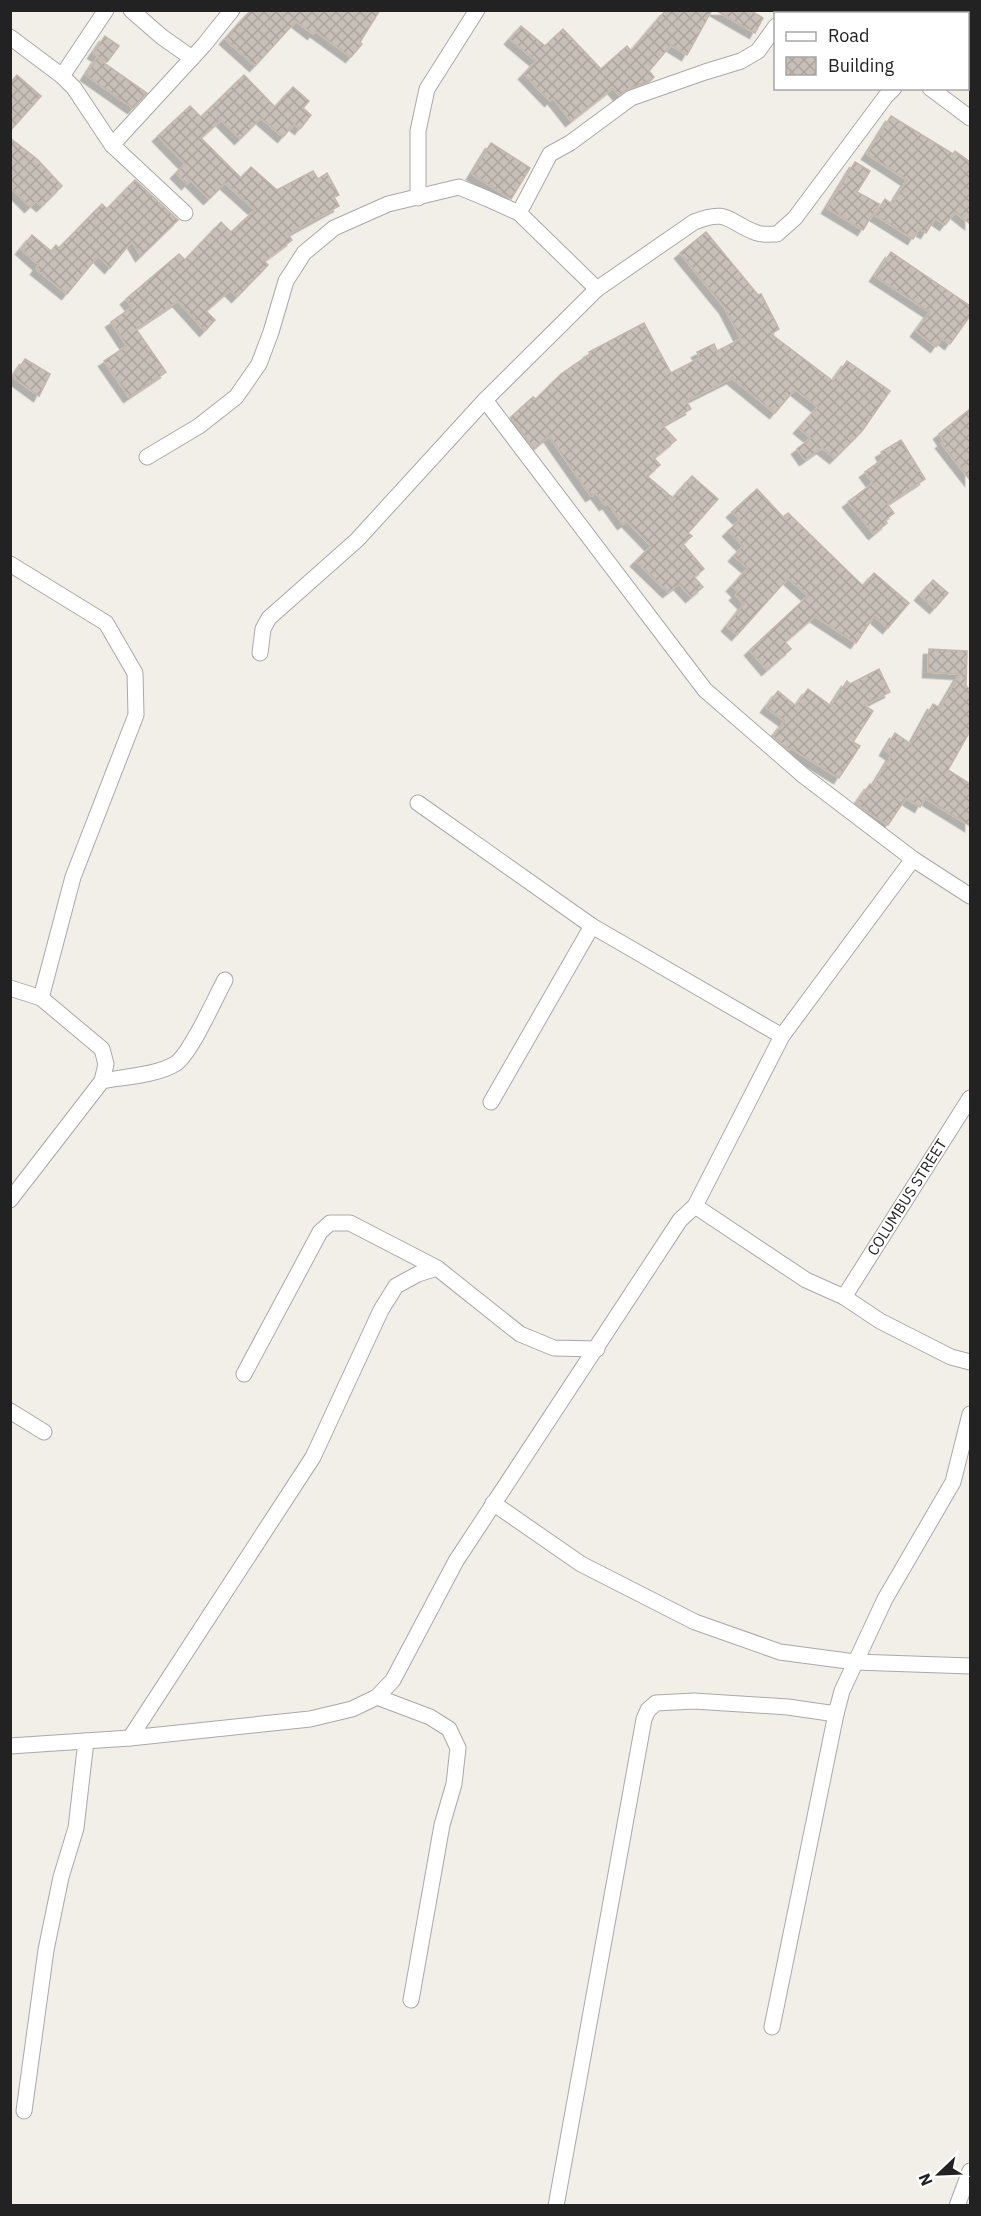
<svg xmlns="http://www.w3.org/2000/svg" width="981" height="2216" viewBox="0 0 981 2216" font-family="'IBM Plex Sans',sans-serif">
	<defs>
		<pattern id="building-cross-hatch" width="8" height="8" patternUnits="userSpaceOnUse" patternTransform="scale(1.5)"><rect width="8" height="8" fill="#c7bfb8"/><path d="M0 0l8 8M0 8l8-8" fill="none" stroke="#aba49e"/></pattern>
		<filter id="shadow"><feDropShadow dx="-5.5" dy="5.5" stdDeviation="0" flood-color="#0004"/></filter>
	</defs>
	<rect width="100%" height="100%" fill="#f2efe9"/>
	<g fill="url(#building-cross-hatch)" stroke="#c4b6ab" stroke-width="1.5" filter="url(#shadow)">
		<polygon points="251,10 380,10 360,42 362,44 351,57 315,31 313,34 296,21 255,66 225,39"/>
		<polygon points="666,10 712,10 687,55 671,45 649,71 654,77 650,81 628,89 619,95 613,88 571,121 553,98 550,101 524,74 536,61 510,39 521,26 545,46 563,29 601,69 627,46 631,51"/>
		<polygon points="715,10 750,10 763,18 755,33"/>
		<polygon points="105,36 119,46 107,62 93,53"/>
		<polygon points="97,58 147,93 133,108 86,75"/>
		<polygon points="17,75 41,96 10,131 10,83"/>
		<polygon points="244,75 275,107 293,87 309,101 303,108 311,115 300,129 294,124 283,137 261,118 240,139 221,120 201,138 241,178 251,167 277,190 313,171 318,179 327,173 339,195 334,197 339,206 288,234 292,240 264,261 268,265 237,297 230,290 206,311 215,320 205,331 178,301 136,329 166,372 129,397 104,361 127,346 111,322 132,307 126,299 179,254 185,260 221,222 231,232 255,210 225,183 209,199 190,180 187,184 176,173 185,164 158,136 190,106 201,117"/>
		<polygon points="891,116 953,154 955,151 970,162 970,224 955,212 945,225 935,218 926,233 919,229 913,239 875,215 885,199 892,204 907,180 867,154"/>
		<polygon points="10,138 37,159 62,186 42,206 36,201 30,207 10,187"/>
		<polygon points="491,143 530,168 511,199 472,174"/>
		<polygon points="855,162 870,171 857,192 879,204 863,230 827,208"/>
		<polygon points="135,180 178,220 141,256 132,241 110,268 98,256 67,294 36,269 39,265 21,249 32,235 51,251 56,245 59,248 102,204 107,209"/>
		<polygon points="706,232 758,295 761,294 779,329 771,334 833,381 847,361 890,391 862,431 835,458 822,448 805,460 797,449 811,438 799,428 818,407 795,389 775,413 732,378 686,401 691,409 662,425 676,440 654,458 660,465 647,476 673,498 692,476 718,499 688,533 692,536 683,544 704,569 694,577 703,587 691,597 679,584 668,592 636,561 651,546 627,521 623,524 608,503 605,505 596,493 591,496 549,436 534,449 511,417 533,397 536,399 561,374 590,354 589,352 644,323 671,373 700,358 697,352 714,344 717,351 741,339 725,308 680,253"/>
		<polygon points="891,252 970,306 970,316 950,344 942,338 936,347 916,331 930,312 875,276"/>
		<polygon points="25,359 50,374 39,396 13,377"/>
		<polygon points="970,409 970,480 941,443 944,441 939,434"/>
		<polygon points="901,440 925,479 887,504 894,513 885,520 887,523 874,534 848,502 873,483 865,472 884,458 881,452"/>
		<polygon points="757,489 783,517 788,513 863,586 874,573 909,603 888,628 874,616 856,643 815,616 785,642 791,649 767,670 750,650 808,596 788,578 737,635 727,626 744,604 735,595 738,592 732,586 748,568 734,556 743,546 728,531 740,520 732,512"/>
		<polygon points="933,580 948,593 935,608 920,595"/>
		<polygon points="929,649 967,651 966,686 970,689 970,731 948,770 970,784 970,826 925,798 920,807 906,798 888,825 856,804 870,784 873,786 892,755 885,750 895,733 911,744 933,704 940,708 960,674 928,672"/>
		<polygon points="879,669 890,692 864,705 873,711 853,742 860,746 839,778 791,748 789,750 773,736 785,721 766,707 778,691 796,706 808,689 831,706 847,681 850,684"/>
	</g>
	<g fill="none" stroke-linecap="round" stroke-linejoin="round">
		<g stroke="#a9a9a9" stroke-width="17">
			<g id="street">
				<polyline points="106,10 62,76 74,88 112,145 185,213"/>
				<polyline points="131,10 162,37 192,58"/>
				<polyline points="784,14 786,10"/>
				<polyline points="10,37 62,76"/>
				<polyline points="930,88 970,118"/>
				<polyline points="112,145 204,45 232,10"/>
				<polyline points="418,198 418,131 427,89 477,10"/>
				<polyline points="519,213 550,154 570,143 631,98 705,72 741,61 758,51 776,26"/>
				<polyline points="485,400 705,690 804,776 913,859 970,896"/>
				<polyline points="147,457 199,426 236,397 259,364 271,332 286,281 304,253 334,228 388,204 459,187 488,199 519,213 597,289"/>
				<polyline points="10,564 106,623 135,673 136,715 73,877 41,998"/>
				<path d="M 260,653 L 263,629 L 269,618 L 357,540 L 485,400 L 597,289 L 694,222 C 729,208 727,222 757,233 C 763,235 770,234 777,234 L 795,218 L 886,96 L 894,88"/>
				<polyline points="418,803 592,926 782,1036"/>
				<polyline points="10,988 41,998 102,1049 106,1064 102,1081 10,1200"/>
				<path d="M 102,1081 C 123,1077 157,1075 175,1064 C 191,1054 215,998 225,980"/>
				<polyline points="491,1102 592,926"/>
				<polyline points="695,1206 806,1280 844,1297 880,1321 951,1357 970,1362"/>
				<path id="s1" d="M 844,1297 L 970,1098"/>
				<polyline points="244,1374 320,1232 330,1223 350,1223 437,1268 520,1334 554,1348 597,1349"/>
				<polyline points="10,1411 44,1432"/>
				<polyline points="493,1503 581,1564 695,1622 780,1652 855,1662 970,1666"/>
				<polyline points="377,1697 430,1717 449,1729 458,1748 454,1784 442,1825 411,2000"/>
				<polyline points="130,1738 313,1457 381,1310 396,1286 418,1274 437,1268"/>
				<polyline points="10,1746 130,1738 310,1719 352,1709 377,1697 393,1680 456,1561 680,1220 695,1206 782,1036 913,859"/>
				<polyline points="772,2027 836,1714"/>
				<polyline points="24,2111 46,1950 61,1877 76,1828 86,1741"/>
				<polyline points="556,2206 644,1719 648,1710 656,1703 694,1701 788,1707 836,1714 842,1691 885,1599 953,1482 970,1414"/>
				<polyline points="957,2206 970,2171"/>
			</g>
		</g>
		<use href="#street" stroke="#fff" stroke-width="15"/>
	</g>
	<g text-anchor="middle" stroke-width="6" stroke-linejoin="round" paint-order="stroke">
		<g font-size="15" fill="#222" stroke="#fff">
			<text dy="5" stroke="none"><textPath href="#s1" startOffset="118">COLUMBUS STREET</textPath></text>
		</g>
	</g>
	<rect width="981" height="2216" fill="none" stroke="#222222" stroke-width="24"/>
	<rect x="774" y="12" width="195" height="78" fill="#ffffff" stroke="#a7a7a7" stroke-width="1.5"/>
	<rect x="786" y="32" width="30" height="9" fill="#ffffff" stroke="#a7a7a7" stroke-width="1.5"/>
	<text x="828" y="42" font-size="18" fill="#222222">Road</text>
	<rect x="786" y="57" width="30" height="18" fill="url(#building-cross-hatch)" stroke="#a7a7a7" stroke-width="1.5"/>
	<text x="828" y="72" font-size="18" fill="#222222">Building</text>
	<g transform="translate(939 2174) rotate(247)" stroke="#ffffff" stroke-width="4.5" paint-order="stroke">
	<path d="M0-4.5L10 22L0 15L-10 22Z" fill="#222222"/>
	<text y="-9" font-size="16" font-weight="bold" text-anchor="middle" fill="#222222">N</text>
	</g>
</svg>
